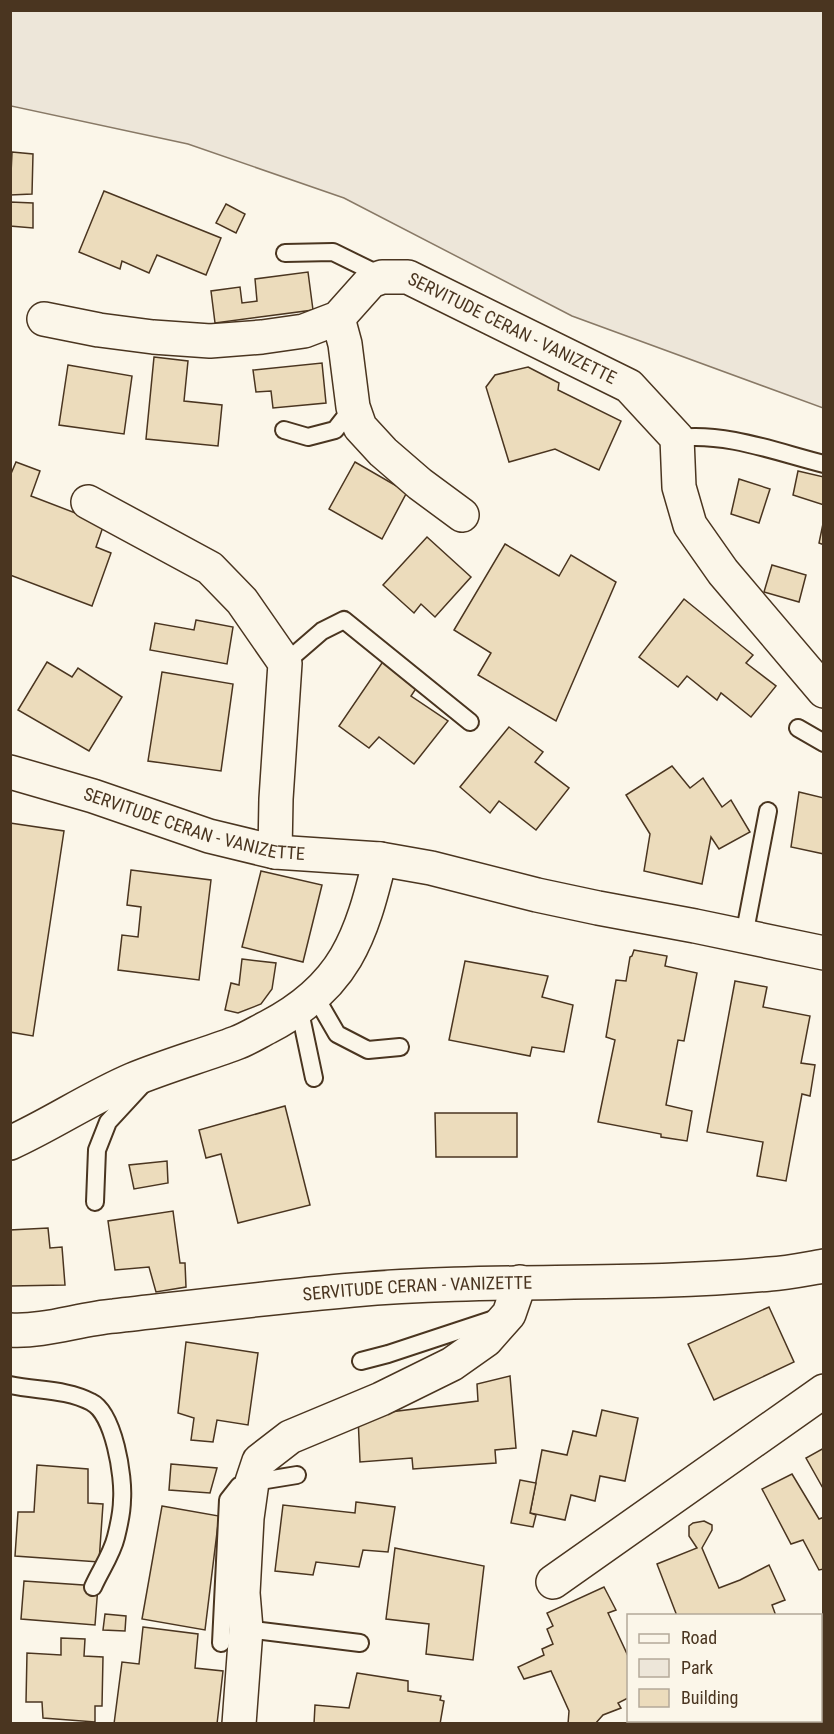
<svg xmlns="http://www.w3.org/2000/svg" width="834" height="1734" viewBox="0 0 834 1734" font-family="'Roboto Condensed',sans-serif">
	<rect width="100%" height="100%" fill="#fbf6e9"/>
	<polygon fill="#ede6d9" stroke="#887966" stroke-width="1.5" points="11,10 823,11 823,408 572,316 344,198 188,144 11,106"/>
	<g fill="#ecdcbc" stroke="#4a3520" stroke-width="1.5">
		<polygon points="12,152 33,154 32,194 10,195"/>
		<polygon points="104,191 221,238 206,275 157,255 149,273 122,261 120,269 79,252"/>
		<polygon points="10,202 33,203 33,228 10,226"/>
		<polygon points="226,204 245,214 236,233 216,223"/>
		<polygon points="308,272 313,310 215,323 211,291 240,287 242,303 257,301 255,279"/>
		<polygon points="154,357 188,361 184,401 222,405 218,446 146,439"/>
		<polygon points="322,363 326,403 273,408 271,391 256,392 253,370"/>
		<polygon points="68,365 132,376 124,434 59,425"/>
		<polygon points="528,367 559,383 558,390 621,421 599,470 555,449 509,462 486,387 495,375"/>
		<polygon points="16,462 40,471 31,496 104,524 96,547 111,553 92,606 10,575 10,476"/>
		<polygon points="355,462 407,492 382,539 329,509"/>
		<polygon points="798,471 824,477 824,505 793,495"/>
		<polygon points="739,479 770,489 759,523 731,514"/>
		<polygon points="824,519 824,545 819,543"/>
		<polygon points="427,537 471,577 435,617 421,604 414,613 383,585"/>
		<polygon points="505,544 559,576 571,555 616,582 556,721 478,675 491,653 454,630"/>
		<polygon points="772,565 806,575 799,602 764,592"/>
		<polygon points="684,599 753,655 746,663 776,686 751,717 721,693 717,700 687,676 678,687 639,657"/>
		<polygon points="196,620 233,627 227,664 150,650 155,623 194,630"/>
		<polygon points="384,660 419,684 411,696 448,721 414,764 379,737 369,748 339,726"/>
		<polygon points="47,662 72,677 78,668 122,697 89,751 18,710"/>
		<polygon points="162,672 233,684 221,771 148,761"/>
		<polygon points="509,727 543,752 535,762 569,788 536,830 499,801 490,813 460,787"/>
		<polygon points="672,766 690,788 703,778 722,807 731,800 750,832 719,849 711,837 702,884 644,871 650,834 626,795"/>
		<polygon points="799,792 824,798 824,854 791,847"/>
		<polygon points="10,823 64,831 33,1036 10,1032"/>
		<polygon points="131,870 211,880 199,980 118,970 122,935 138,937 141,907 127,905"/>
		<polygon points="261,871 322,885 303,962 242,947"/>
		<polygon points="634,950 667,956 665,966 697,973 684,1041 678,1040 666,1105 692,1111 687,1141 661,1137 661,1134 598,1122 615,1040 606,1037 616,980 626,981 630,957 632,956"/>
		<polygon points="242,959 276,963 272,989 261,1004 238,1013 225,1010 231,983 239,985"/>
		<polygon points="465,961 548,976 542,997 573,1005 564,1052 532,1047 530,1056 449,1040"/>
		<polygon points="735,981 767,987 763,1007 810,1016 801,1063 815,1065 810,1096 802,1094 786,1181 757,1176 763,1142 707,1132"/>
		<polygon points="285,1106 310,1205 238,1223 221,1154 206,1158 199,1130"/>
		<polygon points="435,1113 517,1113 517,1157 436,1157"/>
		<polygon points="167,1161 168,1183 134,1189 129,1165"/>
		<polygon points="173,1211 180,1263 185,1263 186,1287 156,1292 149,1267 115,1270 108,1221"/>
		<polygon points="48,1228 50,1248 62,1247 65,1285 10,1286 10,1230"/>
		<polygon points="769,1307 794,1362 714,1400 688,1344"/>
		<polygon points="186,1342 258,1353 248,1425 217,1420 213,1442 191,1440 194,1418 178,1413"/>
		<polygon points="510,1376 516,1448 495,1450 496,1463 413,1469 412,1458 360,1462 358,1416 478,1401 477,1384"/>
		<polygon points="602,1410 638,1418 625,1481 600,1476 595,1501 571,1495 565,1520 530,1513 542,1450 567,1455 573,1431 596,1436"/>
		<polygon points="824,1448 824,1490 806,1458"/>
		<polygon points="171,1464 217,1468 210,1493 169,1490"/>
		<polygon points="37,1465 88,1469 88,1503 103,1504 99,1562 15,1556 18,1512 34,1512"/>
		<polygon points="792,1474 819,1519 824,1517 824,1569 819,1570 803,1540 791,1544 762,1489"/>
		<polygon points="520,1480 536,1483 530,1513 536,1515 533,1527 511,1523"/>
		<polygon points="356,1502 395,1507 388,1552 363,1550 359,1567 316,1562 313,1575 275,1571 283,1505 355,1513"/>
		<polygon points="162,1506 219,1516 205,1630 142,1619"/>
		<polygon points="704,1521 712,1525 712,1530 702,1548 719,1588 740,1580 769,1565 785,1600 772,1605 776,1616 677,1616 657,1564 697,1548 689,1536 689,1526 693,1523"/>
		<polygon points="395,1548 484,1566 473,1660 426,1654 429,1624 386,1619"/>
		<polygon points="24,1581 98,1586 95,1625 21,1619"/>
		<polygon points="604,1587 616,1610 608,1613 628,1656 628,1698 618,1703 621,1708 603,1715 595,1724 568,1724 569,1711 551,1671 524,1679 518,1667 544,1655 542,1649 553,1644 547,1629 553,1626 547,1613"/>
		<polygon points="105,1614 126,1616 125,1631 103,1630"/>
		<polygon points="143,1627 198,1634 195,1668 223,1671 217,1724 114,1724 122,1662 139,1664"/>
		<polygon points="61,1638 85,1639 84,1656 103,1657 102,1706 95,1706 95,1722 43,1718 42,1702 26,1702 27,1653 61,1655"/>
		<polygon points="357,1673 408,1681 408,1691 441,1696 440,1700 444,1701 440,1724 314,1724 315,1705 349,1708"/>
	</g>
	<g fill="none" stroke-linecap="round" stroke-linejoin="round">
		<g stroke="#4a3520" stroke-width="20">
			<g id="lane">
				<polyline points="285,253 333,252 382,276"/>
				<polyline points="284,430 308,437 335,430 353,407"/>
				<path d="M 677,438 C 726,432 776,452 824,464"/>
				<polyline points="285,663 322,631 344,620 470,722"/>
				<polyline points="798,728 824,743"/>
				<polyline points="744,936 768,811"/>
				<polyline points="315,996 337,1034 368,1050 400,1047"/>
				<polyline points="299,1007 314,1078"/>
				<polyline points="95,1202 97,1150 108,1122 144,1083"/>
				<polyline points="361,1361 388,1354 500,1317"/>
				<path d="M 10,1385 C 38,1391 66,1389 91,1402 C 114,1413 124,1477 122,1500 C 122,1512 119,1525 116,1537 C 112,1554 100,1571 93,1587"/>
				<polyline points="246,1629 360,1643"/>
				<polyline points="221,1643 228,1500 239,1486 254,1482 297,1475"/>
			</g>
		</g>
		<g stroke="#4a3520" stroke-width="36">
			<g id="street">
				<polyline points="338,318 345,344 353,407 360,427 383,452 420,484 462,515"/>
				<path id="s1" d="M 44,319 L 99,330 L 153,337 L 210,341 L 262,337 L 304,331 L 338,318 L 371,281 L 382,277 L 408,277 L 629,386 L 677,438 L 679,487 L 690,525 L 723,572 L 824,691"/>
				<polyline points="88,502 210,568 242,601 285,663 276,799 275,852"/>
				<path id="s2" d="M 10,772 L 93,796 L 209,836 L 275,852 L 380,859 L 431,868 L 537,895 L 598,908 L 695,926 L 824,953"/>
				<path d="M 10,1143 C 52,1124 90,1098 132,1080 C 166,1066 201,1056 236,1043 C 247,1039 258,1032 268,1027 C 345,987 361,938 380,859"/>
				<path id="s3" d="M 10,1330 C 45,1332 79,1319 114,1316 C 193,1307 273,1297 353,1290 C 491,1278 631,1287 770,1274 C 788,1273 806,1269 824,1266"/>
				<polyline points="553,1582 824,1391"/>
				<polyline points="820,1653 824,1651"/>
				<polyline points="239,1724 246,1629 243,1593 247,1518 252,1482 259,1461 290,1437 381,1399 452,1364 486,1340 509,1314 520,1282"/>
				<polyline points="653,1724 659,1720"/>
			</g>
		</g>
		<use href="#lane" stroke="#fbf6e9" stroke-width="16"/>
		<use href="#street" stroke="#fbf6e9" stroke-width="33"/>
	</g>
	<g text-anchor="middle" stroke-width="4.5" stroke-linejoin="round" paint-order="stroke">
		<g font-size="18" fill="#4a3520" stroke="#fbf6e9">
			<text dy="6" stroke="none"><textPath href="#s1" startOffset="502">SERVITUDE CERAN - VANIZETTE</textPath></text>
			<text dy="6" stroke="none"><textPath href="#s2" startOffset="192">SERVITUDE CERAN - VANIZETTE</textPath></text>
			<text dy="6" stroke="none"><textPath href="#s3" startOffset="410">SERVITUDE CERAN - VANIZETTE</textPath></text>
		</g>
	</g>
	<rect width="834" height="1734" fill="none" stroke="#4a3520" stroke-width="24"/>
	<rect x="627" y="1614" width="195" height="108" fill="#fbf6e9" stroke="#b4a999" stroke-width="1.5"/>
	<rect x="639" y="1634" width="30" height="9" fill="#fbf6e9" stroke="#b4a999" stroke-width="1.5"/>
	<text x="681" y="1644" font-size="18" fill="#4a3520">Road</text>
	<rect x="639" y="1659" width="30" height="18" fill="#ede6d9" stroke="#b4a999" stroke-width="1.5"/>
	<text x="681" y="1674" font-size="18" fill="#4a3520">Park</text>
	<rect x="639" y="1689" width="30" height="18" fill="#ecdcbc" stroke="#b4a999" stroke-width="1.5"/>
	<text x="681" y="1704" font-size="18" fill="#4a3520">Building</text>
</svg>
